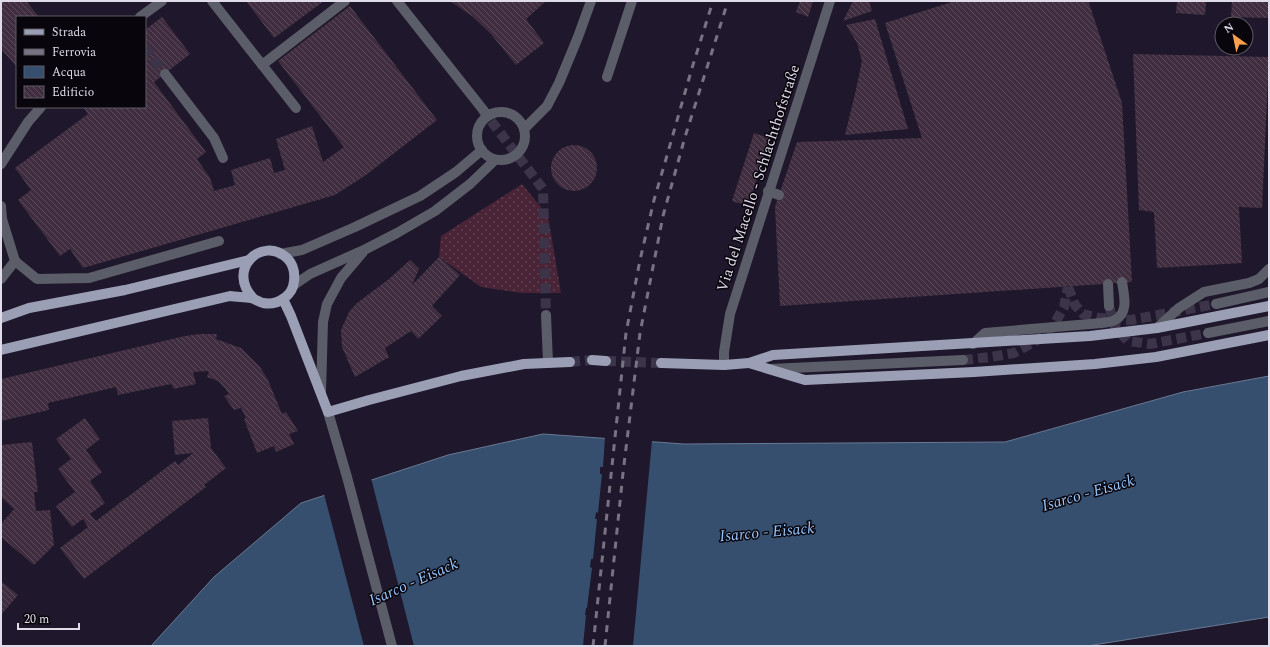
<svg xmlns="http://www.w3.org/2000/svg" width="1270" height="647" viewBox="0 0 1270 647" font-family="Spectral,serif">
	<defs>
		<pattern id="grass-dots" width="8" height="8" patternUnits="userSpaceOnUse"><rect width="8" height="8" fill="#492437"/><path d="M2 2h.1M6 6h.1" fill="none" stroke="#634354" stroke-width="1.8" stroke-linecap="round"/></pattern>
		<pattern id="building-back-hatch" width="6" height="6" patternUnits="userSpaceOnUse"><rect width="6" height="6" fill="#402e40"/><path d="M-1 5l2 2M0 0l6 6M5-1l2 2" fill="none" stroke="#5b4c5c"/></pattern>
	</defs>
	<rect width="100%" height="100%" fill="#1f172b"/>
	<polygon fill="url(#grass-dots)" points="522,184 548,216 561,293 522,293 481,287 439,257 441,236"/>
	<polygon fill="#364f6e" stroke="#697993" points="1269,376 1269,617 1087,646 151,646 214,577 301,503 448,455 543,434 684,444 1005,442 1183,392"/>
	<g fill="#1f172b">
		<polygon points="605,437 652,440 633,646 583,646 586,615 585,615 586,608 587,608 592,568 590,567 591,559 593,559 597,519 595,519 596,512 598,513 602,474 600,474 600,467 603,467"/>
		<polygon points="371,478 414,646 364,646 324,494"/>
	</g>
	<g fill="url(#building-back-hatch)">
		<polygon points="1,1 26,1 39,17 17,17 17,67 1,49"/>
		<polygon points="246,1 324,1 274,38"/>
		<polygon points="450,1 546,1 526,19 544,43 516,65 491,34 472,16"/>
		<polygon points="800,1 813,1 808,17 796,12"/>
		<polygon points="853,1 869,1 872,11 843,21"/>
		<polygon points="955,1 1088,1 1089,3 1122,103 1132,282 780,306 775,207 797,142 922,138 885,23"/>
		<polygon points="1177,1 1206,1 1205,15 1176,13"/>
		<polygon points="1232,1 1269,1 1269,18 1231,17"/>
		<polygon points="350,6 437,120 366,175 335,195 83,268 70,249 60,256 18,200 31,190 15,168 88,114 83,107 145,107 145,30 162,17 190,54 154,82 206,152 197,159 210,178 214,191 235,185 231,170 270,158 274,173 285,170 276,139 312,126 323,162 344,147 278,61"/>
		<polygon points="875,19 908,129 845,135 855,94 862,61 857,43 846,25"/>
		<polygon points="1133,54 1269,57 1262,208 1239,207 1242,263 1157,268 1154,212 1139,210"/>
		<polygon points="754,133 770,138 748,206 732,201"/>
		<circle cx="574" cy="168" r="23"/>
		<polygon points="439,257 460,275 432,306 442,316 418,339 411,331 385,348 389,357 355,377 342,347 341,330 349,312 357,303 389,279 410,260 419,269 412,285"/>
		<polygon points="200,334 217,334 216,339 241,348 260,367 268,380 282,414 286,412 298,431 289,434 294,444 276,452 274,446 257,453 244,419 246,418 241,408 234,410 224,396 229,394 224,387 218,381 207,377 209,371 193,372 196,384 174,389 171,384 118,395 116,387 48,403 49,410 1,421 1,379 185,336"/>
		<polygon points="85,418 100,439 86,450 102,472 90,481 105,503 90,514 96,521 175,461 178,465 193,453 175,455 172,421 208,418 211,448 226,468 204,485 206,487 84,579 60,548 88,527 83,519 72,527 56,506 75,492 58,469 71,459 56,439"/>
		<polygon points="32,442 38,492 34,492 36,511 50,510 54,545 34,565 1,537 1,524 14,509 1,497 1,445"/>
		<polygon points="1,581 18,595 1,615"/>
	</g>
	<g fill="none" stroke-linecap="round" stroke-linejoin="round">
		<g stroke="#3c3448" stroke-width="10" stroke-dasharray="10 5" stroke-linecap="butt">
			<polyline points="145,47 165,74"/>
			<polyline points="482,109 543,189 546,315"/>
			<polyline points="1068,287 1075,305 1083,314 1099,318 1131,320 1216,304"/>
			<polyline points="1109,306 1115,327 1128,341 1150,344 1208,333"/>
			<polyline points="963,360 991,357 1014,353 1039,339 1052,328 1064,307 1068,287"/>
		</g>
		<g stroke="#3c3448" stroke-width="10" stroke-dasharray="10 5" stroke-linecap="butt">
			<polyline points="606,361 661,363"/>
			<polyline points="570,362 592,360"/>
		</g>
		<g stroke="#5b5d68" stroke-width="10">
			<polyline points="212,1 296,108"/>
			<polyline points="397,1 488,116"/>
			<polyline points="140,17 162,1"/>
			<polyline points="262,65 345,1"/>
			<polyline points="165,74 214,138 223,158"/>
			<polyline points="607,77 632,1"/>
			<circle cx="501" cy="136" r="24"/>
			<polyline points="524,129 547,106 559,83 578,37 591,1"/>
			<polyline points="1,164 28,122 41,107"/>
			<polyline points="768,191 779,195"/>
			<polyline points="1,206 2,219 15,261"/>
			<polyline points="280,254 302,250 355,227 420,196 456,172 482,150"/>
			<polyline points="15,261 37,279 89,278 219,241"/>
			<polyline points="1,279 15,261"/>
			<polyline points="1108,284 1109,306"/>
			<polyline points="294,285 310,274 366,249 397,233 435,211 470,184 495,160"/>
			<polyline points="1216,304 1269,292"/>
			<polyline points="546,315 548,362"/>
			<polyline points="1157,328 1179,308 1204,292 1249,283 1259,279 1269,269"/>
			<polyline points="1208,333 1269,321"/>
			<path d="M 973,344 L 985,333 L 1102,323 C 1106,322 1111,322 1115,320 C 1129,313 1124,295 1122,282"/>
			<polyline points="724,365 724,352 730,314 830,1"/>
			<polyline points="770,369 963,360"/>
			<polyline points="321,392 323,322 327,304 341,278 363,252"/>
			<polyline points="328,412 347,477 392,646"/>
		</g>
		<g stroke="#9b9fb6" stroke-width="10">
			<polyline points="283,299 291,316 328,412 369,400 461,376 524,364 570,362"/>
			<polyline points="1,318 29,308 125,290 249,260"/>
			<path d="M 1,350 L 230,296 C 237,297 244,297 251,298 C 255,299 259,302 263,303 C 277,306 293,296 294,281 C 295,273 293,264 287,258 C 262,235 225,270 254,299"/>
			<polyline points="592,360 606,361"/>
			<polyline points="661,363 724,365 749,363 773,355 1090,336 1157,328 1269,306"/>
			<polyline points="749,363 805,380 974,372 1095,364 1156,357 1269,335"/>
		</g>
		<g stroke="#797283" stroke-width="3" stroke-dasharray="7 7" stroke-linecap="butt">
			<polyline points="593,646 626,333 640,260 654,200 666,159 692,68 713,1"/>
			<polyline points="605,646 623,473 640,333 663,216 685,137 728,1"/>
		</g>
	</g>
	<g text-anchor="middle" stroke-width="3" stroke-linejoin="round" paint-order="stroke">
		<g font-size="15" fill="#e0dbe9" stroke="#08050c">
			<text transform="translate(758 178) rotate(-72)" y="5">Via del Macello - Schlachthofstraße</text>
		</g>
		<g font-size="16" font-style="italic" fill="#98c4fa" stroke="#08050c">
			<text transform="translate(1088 492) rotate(-16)" y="6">Isarco - Eisack</text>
			<text transform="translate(767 531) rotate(-5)" y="6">Isarco - Eisack</text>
			<text transform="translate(413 581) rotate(-24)" y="6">Isarco - Eisack</text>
		</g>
	</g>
	<rect width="1270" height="647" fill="none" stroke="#e0dbe9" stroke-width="4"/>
	<rect x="16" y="16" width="130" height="92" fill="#08050c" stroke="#5e5b64"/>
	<rect x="24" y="29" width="20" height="6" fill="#9b9fb6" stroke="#5e5b64"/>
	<text x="52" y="36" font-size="12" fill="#e0dbe9">Strada</text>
	<rect x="24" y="49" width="20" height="6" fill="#797283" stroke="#5e5b64"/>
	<text x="52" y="56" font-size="12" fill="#e0dbe9">Ferrovia</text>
	<rect x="24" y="66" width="20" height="12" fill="#364f6e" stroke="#5e5b64"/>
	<text x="52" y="76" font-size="12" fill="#e0dbe9">Acqua</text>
	<rect x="24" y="86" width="20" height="12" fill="url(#building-back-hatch)" stroke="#5e5b64"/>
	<text x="52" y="96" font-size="12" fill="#e0dbe9">Edificio</text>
	<g transform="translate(1234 36) rotate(327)"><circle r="19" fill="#08050c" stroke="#5e5b64"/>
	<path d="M0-3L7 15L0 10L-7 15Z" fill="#f9a04c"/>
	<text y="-6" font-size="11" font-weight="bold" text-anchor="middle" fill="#e0dbe9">N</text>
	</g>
	<path d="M18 623v6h61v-6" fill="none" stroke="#e0dbe9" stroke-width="2"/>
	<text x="24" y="623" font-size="12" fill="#e0dbe9" stroke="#08050c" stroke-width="3" paint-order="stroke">20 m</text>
</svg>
